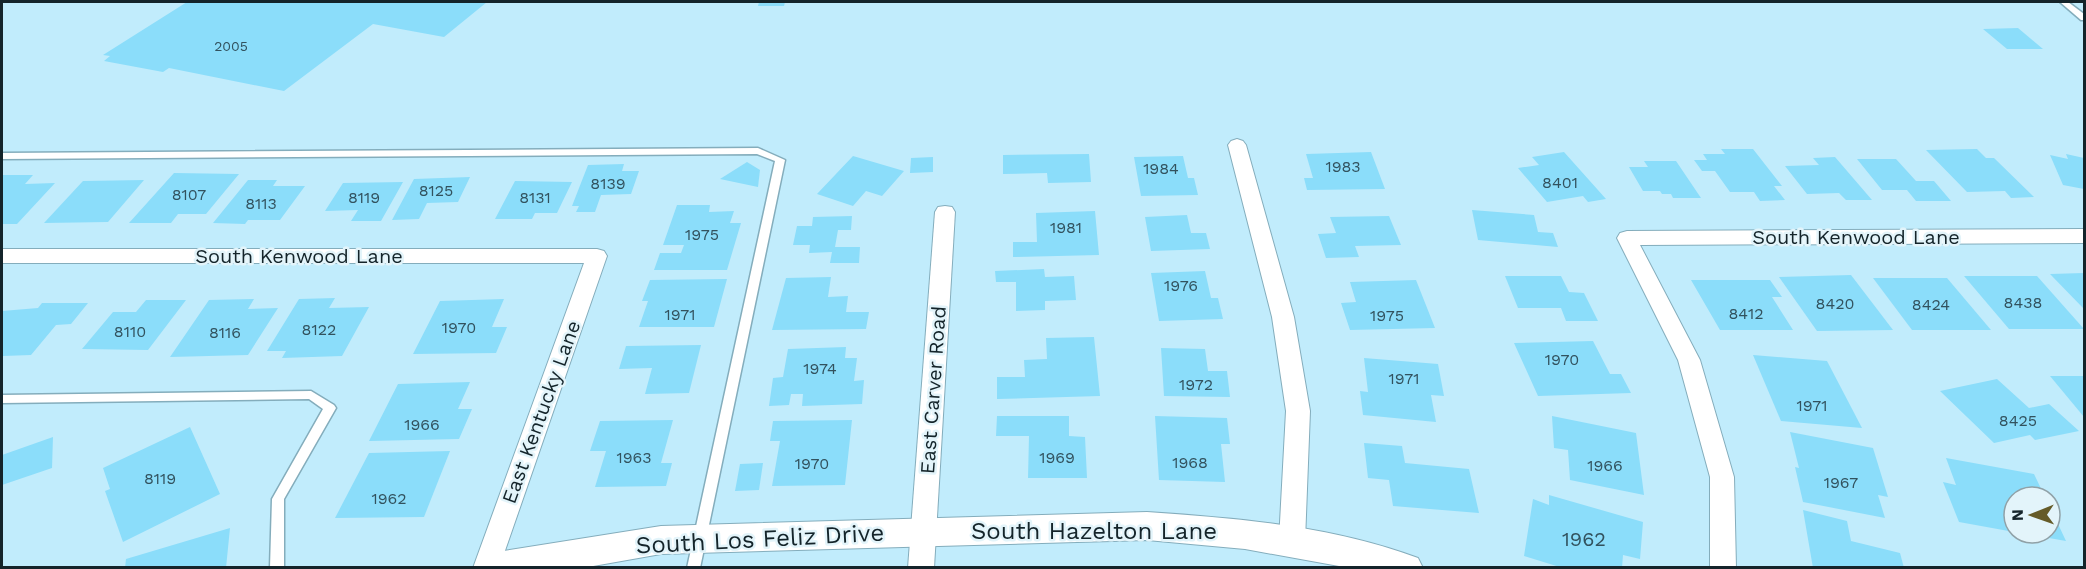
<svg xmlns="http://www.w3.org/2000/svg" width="2086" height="569" viewBox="0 0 2086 569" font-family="'Work Sans',sans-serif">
	<rect width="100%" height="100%" fill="#c1ecfc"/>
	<g fill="#8bddfa">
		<polygon points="187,2 487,2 444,37 373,24 284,91 169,68 163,72 104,61 110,56 103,55"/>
		<polygon points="759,2 785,2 784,6 758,6"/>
		<polygon points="2018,28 2043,49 2007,49 1983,29"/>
		<polygon points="1721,149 1753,149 1782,186 1774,186 1785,200 1760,201 1754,192 1730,192 1715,171 1702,171 1694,160 1707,160 1703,154 1725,154"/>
		<polygon points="1977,149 1986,158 1994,158 2034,197 2011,198 2005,191 1967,192 1926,150"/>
		<polygon points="1371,152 1385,189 1307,190 1304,178 1313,178 1306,154"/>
		<polygon points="1564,152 1606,199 1588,202 1583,196 1547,202 1518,168 1539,165 1532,157"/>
		<polygon points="1089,154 1091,182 1048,183 1047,173 1003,174 1003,155"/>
		<polygon points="2066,154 2084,158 2084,189 2063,185 2050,155 2068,159"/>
		<polygon points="853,156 904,171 882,196 866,191 853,206 817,194"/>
		<polygon points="1183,156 1188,178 1194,178 1198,195 1141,196 1134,157"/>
		<polygon points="933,157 933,172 910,173 911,158"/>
		<polygon points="1835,157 1872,200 1846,200 1839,193 1807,194 1785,166 1819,165 1813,158"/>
		<polygon points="1857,159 1896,159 1916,181 1934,181 1951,201 1916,201 1907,190 1882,190"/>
		<polygon points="1644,161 1676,161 1701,198 1673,198 1671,194 1662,194 1660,191 1643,191 1629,167 1648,167"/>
		<polygon points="747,162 760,170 758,187 720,179"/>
		<polygon points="624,164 622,171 639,171 631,194 601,195 595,212 576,212 579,206 572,206 588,165"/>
		<polygon points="174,173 239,174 206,214 178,214 171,223 129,223"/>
		<polygon points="2,175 33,175 25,184 55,183 17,224 2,224"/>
		<polygon points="470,177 458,202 427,203 419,219 392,220 414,179"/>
		<polygon points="144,180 108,222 44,223 83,181"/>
		<polygon points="248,180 277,180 273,186 305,186 280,220 248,220 245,224 213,223"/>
		<polygon points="515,181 572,182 557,213 535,213 532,219 495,219"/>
		<polygon points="403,182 381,221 351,221 358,210 325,211 343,183"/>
		<polygon points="677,205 710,205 709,212 734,211 730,223 741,223 727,270 654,270 660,253 681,253 684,245 663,245"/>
		<polygon points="1472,210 1534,215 1538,232 1553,233 1558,247 1478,240"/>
		<polygon points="1095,211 1099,255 1013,257 1013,242 1037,242 1036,213"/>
		<polygon points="1187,215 1191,233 1206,233 1210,249 1151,251 1145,217"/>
		<polygon points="852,216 851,230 838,230 835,247 860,247 859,263 830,263 832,252 809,253 810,245 793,245 797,226 812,226 813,217"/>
		<polygon points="1389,216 1401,245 1355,246 1359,257 1326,258 1318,234 1336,233 1330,217"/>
		<polygon points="1044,269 1045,277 1074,276 1076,300 1045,301 1045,310 1016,311 1016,282 996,282 995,271"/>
		<polygon points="1205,271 1211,298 1218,298 1223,319 1159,321 1151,273"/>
		<polygon points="2084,273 2084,309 2050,274"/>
		<polygon points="1851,275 1893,330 1817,331 1779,277"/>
		<polygon points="1505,276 1561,276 1569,292 1584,293 1598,321 1566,321 1561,308 1518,308"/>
		<polygon points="1964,276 2037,276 2084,329 2009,329"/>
		<polygon points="831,277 828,297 848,296 846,312 869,312 866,329 772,330 786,278"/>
		<polygon points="1873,278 1947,278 1991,330 1912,330"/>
		<polygon points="727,279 714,327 639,327 648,301 642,301 650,280"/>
		<polygon points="1416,280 1435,328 1350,330 1341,303 1356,302 1350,282"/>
		<polygon points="1691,280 1770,280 1782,297 1772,297 1793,330 1720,330"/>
		<polygon points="335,298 329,308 369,307 342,356 282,358 286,351 267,351 299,299"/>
		<polygon points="254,299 248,309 278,308 248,355 170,357 209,300"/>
		<polygon points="504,299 492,327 507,327 496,353 413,354 440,301"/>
		<polygon points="146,300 186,300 148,350 82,349 113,312 136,312"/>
		<polygon points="42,303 88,303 71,324 56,325 31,355 3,356 2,358 2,311 38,308"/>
		<polygon points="1094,337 1100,396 997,399 997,377 1025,377 1024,360 1047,359 1046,338"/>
		<polygon points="1593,341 1610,374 1621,374 1631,393 1538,396 1514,343"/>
		<polygon points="701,345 689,393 645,394 652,368 619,369 626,346"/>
		<polygon points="846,347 845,358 857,358 854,381 864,380 862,404 802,406 803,394 791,394 789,405 769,406 773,378 783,377 788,349"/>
		<polygon points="1161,348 1205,349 1208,371 1227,371 1230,397 1164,396"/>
		<polygon points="1753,355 1827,361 1862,428 1781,421"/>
		<polygon points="1364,358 1438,364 1444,396 1431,395 1436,422 1363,415 1360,391 1368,392"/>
		<polygon points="2050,376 2084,376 2084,417"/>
		<polygon points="1997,379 2029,408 2049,404 2079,431 2035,440 2030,435 1994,443 1940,391"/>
		<polygon points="470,382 458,409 472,409 459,439 369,441 398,384"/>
		<polygon points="997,416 1069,416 1069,436 1085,437 1087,478 1028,478 1029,436 996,436"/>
		<polygon points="1155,416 1227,418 1230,444 1221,444 1225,482 1159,480"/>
		<polygon points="1552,416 1636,433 1644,495 1570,480 1568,450 1554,448"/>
		<polygon points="673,420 661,463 672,463 666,486 595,487 606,451 590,451 600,421"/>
		<polygon points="852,420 845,485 772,486 780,441 770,441 773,421"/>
		<polygon points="190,427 220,494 123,542 105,491 110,489 103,468"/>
		<polygon points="1790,432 1873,448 1888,497 1878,495 1885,518 1803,502 1795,467 1799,468"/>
		<polygon points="53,437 52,468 2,485 2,455"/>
		<polygon points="1364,443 1402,446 1405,463 1469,469 1479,513 1393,506 1389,480 1368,478"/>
		<polygon points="450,451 424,517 335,518 369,453"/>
		<polygon points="1946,458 2034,474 2045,497 2014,497 2014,532 1959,522 1943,482 1956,485"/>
		<polygon points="763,463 759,490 735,491 740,464"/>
		<polygon points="1549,495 1643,522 1640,559 1623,555 1622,568 1563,568 1524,556 1533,499 1549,505"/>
		<polygon points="2050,507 2066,541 2027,534 2050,533"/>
		<polygon points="1803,510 1847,521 1851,541 1900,553 1904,568 1813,568"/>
		<polygon points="230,528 226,568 125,568 126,559"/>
	</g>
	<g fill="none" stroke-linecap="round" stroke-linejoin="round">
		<g stroke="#84adbc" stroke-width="3">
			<g id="service">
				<polygon points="2060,2 2068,2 2084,14 2084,20 2081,20"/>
				<polygon points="758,148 785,160 700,568 687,568 775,161 757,154 2,159 2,153"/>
				<polygon points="311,391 334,405 336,408 284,499 284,568 270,568 272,499 323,409 309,399 2,403 2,395"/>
			</g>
		</g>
		<g stroke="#84adbc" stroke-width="2">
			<g id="minor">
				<polygon points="1237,139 1243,141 1246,145 1294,317 1310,411 1305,541 1301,549 1292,552 1283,549 1279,541 1286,411 1272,317 1228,145 1231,141"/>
				<polygon points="945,206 952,207 955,212 934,568 908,568 935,212 938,207"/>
				<polygon points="2084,229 2084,243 1640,245 1700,360 1734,477 1736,568 1710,568 1710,477 1678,360 1617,238 1620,233 1627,231"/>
				<polygon points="2,249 597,249 604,251 607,256 499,568 473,568 584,263 2,263"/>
			</g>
		</g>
		<g stroke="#84adbc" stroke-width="2">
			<path id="tertiary" d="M 1147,512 C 1238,518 1332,526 1418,558 L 1423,568 L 1350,568 L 1245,549 L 1147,540 L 661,554 L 582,568 L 474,568 L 479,558 L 491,553 L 661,526 Z"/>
		</g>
		<use href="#service" fill="#fff" fill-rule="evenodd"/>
		<use href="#minor" fill="#fff" fill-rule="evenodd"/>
		<use href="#tertiary" fill="#fff" fill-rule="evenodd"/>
	</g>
	<g text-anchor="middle" stroke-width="5" stroke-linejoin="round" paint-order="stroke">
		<g font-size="14" fill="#32525e">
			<text x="231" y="51">2005</text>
		</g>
		<g font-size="16" fill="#32525e">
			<text x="1343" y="172">1983</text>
			<text x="1161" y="174">1984</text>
			<text x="1560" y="188">8401</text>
			<text x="608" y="189">8139</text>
			<text x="436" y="196">8125</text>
			<text x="189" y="200">8107</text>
			<text x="364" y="203">8119</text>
			<text x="535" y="203">8131</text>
			<text x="261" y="209">8113</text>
			<text x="1066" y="233">1981</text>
			<text x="702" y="240">1975</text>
			<text x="1181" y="291">1976</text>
			<text x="2023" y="308">8438</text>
			<text x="1835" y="309">8420</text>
			<text x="1931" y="310">8424</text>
			<text x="1746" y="319">8412</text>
			<text x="680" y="320">1971</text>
			<text x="1387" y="321">1975</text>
			<text x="459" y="333">1970</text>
			<text x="319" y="335">8122</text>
			<text x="130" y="337">8110</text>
			<text x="225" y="338">8116</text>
			<text x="1562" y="365">1970</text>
			<text x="820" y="374">1974</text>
			<text x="1404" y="384">1971</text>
			<text x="1196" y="390">1972</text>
			<text x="1812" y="411">1971</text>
			<text x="2018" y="426">8425</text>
			<text x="422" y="430">1966</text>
			<text x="634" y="463">1963</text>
			<text x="1057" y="463">1969</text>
			<text x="1190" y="468">1968</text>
			<text x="812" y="469">1970</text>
			<text x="1605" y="471">1966</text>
			<text x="160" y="484">8119</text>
			<text x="1841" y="488">1967</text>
			<text x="389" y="504">1962</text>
		</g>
		<g font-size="20" fill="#14242a" stroke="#e3f4fa">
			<text x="1856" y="244">South Kenwood Lane</text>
			<text x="299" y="263">South Kenwood Lane</text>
			<text transform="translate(933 390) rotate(-86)" y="7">East Carver Road</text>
			<text transform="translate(541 412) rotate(-70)" y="7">East Kentucky Lane</text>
		</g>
		<g font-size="20" fill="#32525e">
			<text x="1584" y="546">1962</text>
		</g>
		<g font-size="24" fill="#14242a" stroke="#e3f4fa">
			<text x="1094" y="539">South Hazelton Lane</text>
			<text transform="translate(760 539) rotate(-3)" y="8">South Los Feliz Drive</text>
		</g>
	</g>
	<rect width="2086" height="569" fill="none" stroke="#14242a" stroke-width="6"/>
	<g transform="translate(2032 515) rotate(269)"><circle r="28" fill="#e3f4fa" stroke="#90a1a7" stroke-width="1.5"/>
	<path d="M0-4.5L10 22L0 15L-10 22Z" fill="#655b28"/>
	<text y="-9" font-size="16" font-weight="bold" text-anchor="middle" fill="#14242a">N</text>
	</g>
</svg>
